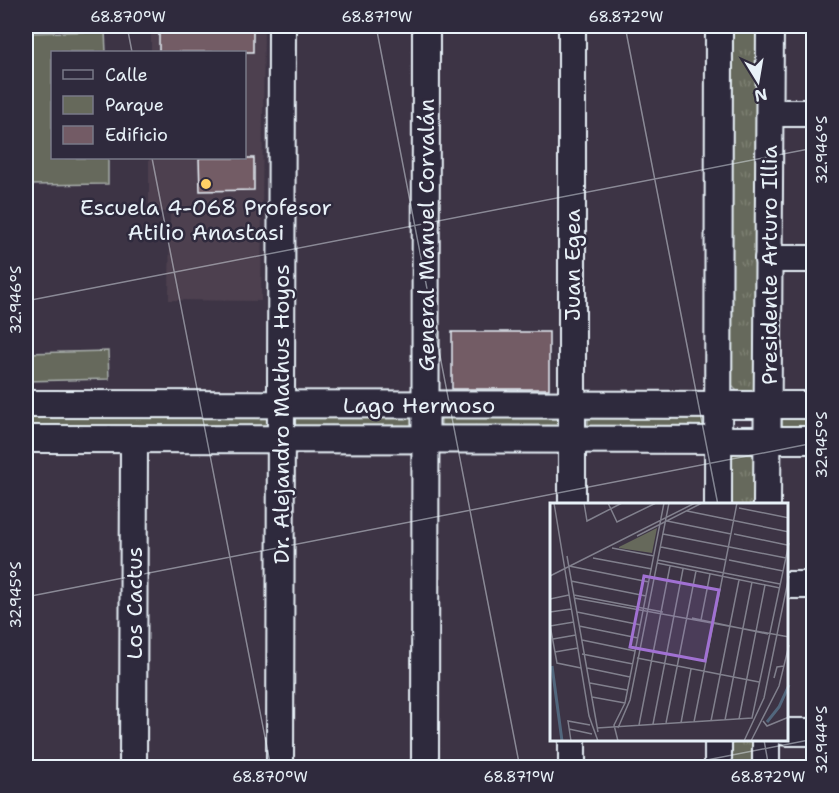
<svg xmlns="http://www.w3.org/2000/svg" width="839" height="793" viewBox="0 0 839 793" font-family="'Shantell Sans',sans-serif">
	<defs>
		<pattern id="grass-tufts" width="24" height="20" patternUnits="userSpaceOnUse" patternTransform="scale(1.5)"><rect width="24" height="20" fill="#66695b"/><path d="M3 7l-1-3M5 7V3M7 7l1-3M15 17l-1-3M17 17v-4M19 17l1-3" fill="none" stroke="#7c7f73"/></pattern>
	</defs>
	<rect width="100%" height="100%" fill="#3d3445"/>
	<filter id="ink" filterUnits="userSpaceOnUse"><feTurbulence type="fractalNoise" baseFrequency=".0167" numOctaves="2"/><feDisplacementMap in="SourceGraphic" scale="12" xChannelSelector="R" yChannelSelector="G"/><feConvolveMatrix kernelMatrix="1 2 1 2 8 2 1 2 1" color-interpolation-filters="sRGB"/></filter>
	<g filter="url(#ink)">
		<polygon fill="#4d404f" points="151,26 264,26 261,301 169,300 170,212 149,211 149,158 244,158 244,52 151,52"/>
		<g fill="url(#grass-tufts)" stroke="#a7adaa" stroke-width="1.5">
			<polygon points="731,26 758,26 758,384 750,393 739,393 731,385"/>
			<polygon points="26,416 269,417 269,427 26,426"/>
			<polygon points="704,416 704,426 588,427 588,417"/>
			<polygon points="441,417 558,417 558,427 441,428"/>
			<polygon points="295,418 414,418 414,427 295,426"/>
			<rect x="782" y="418" width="31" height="9"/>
			<polygon points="751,450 756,454 758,505 730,505 731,456 734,451"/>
			<polygon points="729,741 757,741 757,767 728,768"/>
		</g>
		<g fill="#66695b" stroke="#a7adaa" stroke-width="1.5">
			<polygon points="105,31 106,52 52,52 52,158 108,158 108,184 29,185 27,33"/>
			<polygon points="108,351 109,379 26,381 26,353"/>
		</g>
		<g fill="#735b65" stroke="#e8f1f8" stroke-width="1.5">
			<rect x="159" y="26" width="94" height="26"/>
			<polygon points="199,158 254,158 254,190 200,191"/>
			<rect x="452" y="332" width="97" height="57"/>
		</g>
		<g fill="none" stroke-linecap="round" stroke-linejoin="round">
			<g stroke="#e8f1f8" stroke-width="30">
				<g id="minor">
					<polyline points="572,26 572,505"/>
					<polyline points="770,113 814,113"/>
					<polyline points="768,259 814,259"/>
					<polyline points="26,404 814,405"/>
					<polyline points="26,439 814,440"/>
					<polyline points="718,505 719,26"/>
					<polyline points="767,505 770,26"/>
					<polyline points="786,585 814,585"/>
					<polyline points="786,732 814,732"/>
					<polyline points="133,768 134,439"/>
					<polyline points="280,768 282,26"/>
					<polyline points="425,768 426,26"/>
					<polyline points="572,768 572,740"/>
					<polyline points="718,768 718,740"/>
					<polyline points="766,768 766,740"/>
				</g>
			</g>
			<use href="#minor" stroke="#2f2a3d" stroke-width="26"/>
		</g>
	</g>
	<path fill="none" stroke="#e8f1f8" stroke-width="1.5" stroke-opacity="0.45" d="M 127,26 L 132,52M 376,26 L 520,768M 625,26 L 718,505M 152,158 L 271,768M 26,301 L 814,148M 26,597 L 814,443M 764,740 L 769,768M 666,768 L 814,739"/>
	<circle fill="#ffd166" stroke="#2f2a3d" stroke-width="2" cx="206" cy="184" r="6"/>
	<g text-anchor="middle" stroke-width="5" stroke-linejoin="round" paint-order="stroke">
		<g font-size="22" fill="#e8f1f8" stroke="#2f2a3d">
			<text x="206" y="215">Escuela 4-068 Profesor<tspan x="206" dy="25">Atilio Anastasi</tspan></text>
		</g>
		<g font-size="22" fill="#e8f1f8" stroke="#2f2a3d">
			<text transform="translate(426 235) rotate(-90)" y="8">General Manuel Corvalán</text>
			<text transform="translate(572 265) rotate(-90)" y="8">Juan Egea</text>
			<text transform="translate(769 265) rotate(-90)" y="8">Presidente Arturo Illia</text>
			<text x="419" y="413">Lago Hermoso</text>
			<text transform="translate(281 414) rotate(-90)" y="8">Dr. Alejandro Mathus Hoyos</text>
			<text transform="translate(134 603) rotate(-90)" y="8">Los Cactus</text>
		</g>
	</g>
	<g transform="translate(550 503)">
		<rect width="238" height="238" fill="#3d3445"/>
		<path d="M 107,25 L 102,50 L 69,45 L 69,44 Z" fill="#66695b"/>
		<path fill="none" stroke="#52677d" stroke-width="3" d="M 2,163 L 12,238M 217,219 L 229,204 L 239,182"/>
		<path fill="none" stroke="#81808d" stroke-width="1.5" d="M 4,0 L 39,213 L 48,238M 34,0 L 37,18 L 72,0M 58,0 L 67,19 L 106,0M 189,5 L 239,15M 137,8 L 239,29M 117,18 L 181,31M 113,31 L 236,55M 184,31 L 237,42M 87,33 L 152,0M 111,44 L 176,57M 62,45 L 104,53M 17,53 L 48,229M 43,55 L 102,66M 108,57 L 230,81M 179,57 L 233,68M 107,60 L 230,85M 19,63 L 99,79M 0,73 L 145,0M 21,78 L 96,93M 24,92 L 113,109M 24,95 L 239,134M 0,96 L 19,92M 0,109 L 21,106M 27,109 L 91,122M 142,115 L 218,131M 151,117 L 160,71M 0,122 L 7,160 L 31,165M 0,123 L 24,119M 29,123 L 88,135M 3,136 L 26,132M 32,137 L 85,148M 5,149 L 28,145M 32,151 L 83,161M 87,155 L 209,179M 37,165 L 80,174M 224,175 L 227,164 L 234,163M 40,180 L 77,187M 42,194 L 75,200M 189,216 L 215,82M 175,217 L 202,79M 161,218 L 189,77M 213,218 L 217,223 L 239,214M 144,219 L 187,0M 116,220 L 146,68M 131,220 L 141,166M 103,221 L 133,66M 89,222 L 120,63M 47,225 L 202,215 L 239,40M 68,225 L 80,197 L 119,0M 19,226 L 42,231M 21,238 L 18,218 L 40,222M 68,238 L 64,222 L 75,200 L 114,0M 194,238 L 214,195 L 239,73M 201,238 L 229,183 L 239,142"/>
		<path fill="#a171d3" fill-opacity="0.15" stroke="#a171d3" stroke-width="3" d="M 94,73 L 169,87 L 155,158 L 80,144 Z"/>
		<rect width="238" height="238" fill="none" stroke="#e8f1f8" stroke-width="3"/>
	</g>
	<rect width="839" height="793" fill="none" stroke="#2f2a3d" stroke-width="66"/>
	<rect x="51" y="51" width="195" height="108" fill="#2f2a3d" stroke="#797a88" stroke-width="1.5"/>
	<rect x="63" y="70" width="30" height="9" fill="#2f2a3d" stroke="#797a88" stroke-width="1.5"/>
	<text x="105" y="81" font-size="18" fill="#e8f1f8">Calle</text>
	<rect x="63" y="96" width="30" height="18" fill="#66695b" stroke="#797a88" stroke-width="1.5"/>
	<text x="105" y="111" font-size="18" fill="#e8f1f8">Parque</text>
	<rect x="63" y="126" width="30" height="18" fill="#735b65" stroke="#797a88" stroke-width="1.5"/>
	<text x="105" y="141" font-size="18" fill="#e8f1f8">Edificio</text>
	<g transform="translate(758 81) rotate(169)" stroke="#2f2a3d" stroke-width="4.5" paint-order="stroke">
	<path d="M0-4.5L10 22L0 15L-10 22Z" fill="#e8f1f8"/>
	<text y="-9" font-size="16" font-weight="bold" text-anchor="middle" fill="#e8f1f8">N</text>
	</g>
	<rect x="33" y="33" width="773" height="727" fill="none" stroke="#e8f1f8" stroke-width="2"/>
	<g font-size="15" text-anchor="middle" fill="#e8f1f8">
		<text x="128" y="22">68.870°W</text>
		<text x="377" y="22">68.871°W</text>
		<text x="626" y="22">68.872°W</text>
		<text transform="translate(822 150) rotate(-90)" y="5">32.946°S</text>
		<text transform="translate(16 300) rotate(-90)" y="5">32.946°S</text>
		<text transform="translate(822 445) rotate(-90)" y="5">32.945°S</text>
		<text transform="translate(16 595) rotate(-90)" y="5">32.945°S</text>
		<text transform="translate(822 740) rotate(-90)" y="5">32.944°S</text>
		<text x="270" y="782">68.870°W</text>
		<text x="519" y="782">68.871°W</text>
		<text x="768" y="782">68.872°W</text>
	</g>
</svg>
